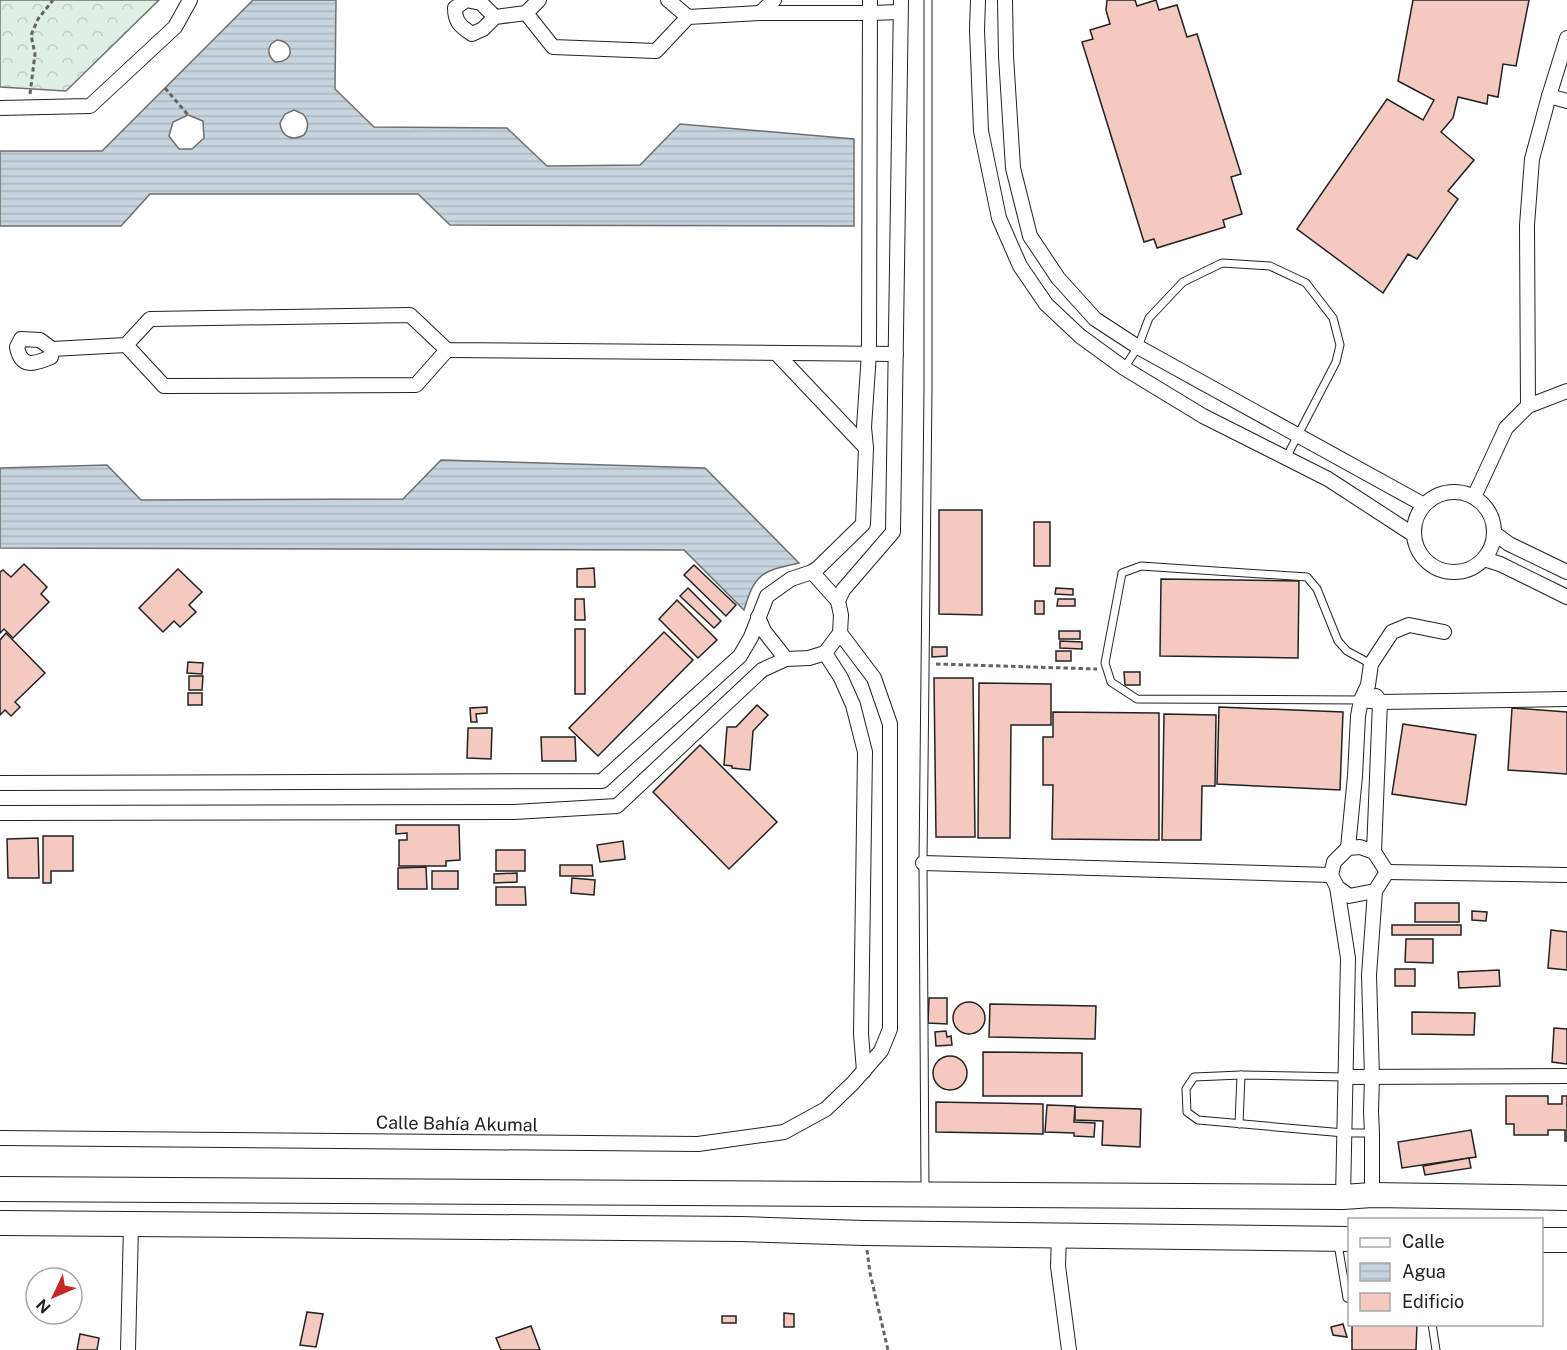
<svg xmlns="http://www.w3.org/2000/svg" width="1567" height="1350" viewBox="0 0 1567 1350" font-family="'Public Sans',sans-serif">
	<defs>
		<pattern id="forest-crowns" width="20" height="18" patternUnits="userSpaceOnUse" patternTransform="scale(1.5)"><rect width="20" height="18" fill="#e0efe3"/><path d="M2 6a3 3 0 1 1 6 0M12 15a3 3 0 1 1 6 0" fill="none" stroke="#c0cdc2"/></pattern>
		<pattern id="water-rules" width="6" height="5" patternUnits="userSpaceOnUse" patternTransform="scale(1.5)"><rect width="6" height="5" fill="#c7d3dd"/><path d="M0 2.5h6" fill="none" stroke="#abb5bd"/></pattern>
	</defs>
	<rect width="100%" height="100%" fill="#fff"/>
	<polygon fill="url(#forest-crowns)" stroke="#6f6f6f" stroke-width="1.5" points="0,0 159,0 66,91 0,87"/>
	<g fill="url(#water-rules)" stroke="#6f6f6f" stroke-width="1.5" fill-rule="evenodd">
		<path d="M 253,0 L 336,0 L 335,89 L 374,127 L 507,128 L 547,166 L 640,165 L 680,124 L 854,139 L 854,226 L 450,225 L 418,194 L 150,194 L 121,226 L 0,226 L 0,151 L 102,151 ZM 277,40 C 296,42 294,63 275,62 C 269,57 267,51 271,44 ZM 294,110 L 303,114 C 309,121 309,128 304,135 C 292,142 281,136 280,123 L 285,114 ZM 188,115 L 203,121 L 204,138 L 192,149 L 179,149 L 169,136 L 173,122 Z"/>
		<path d="M 441,460 L 705,468 L 799,563 C 762,571 755,573 744,610 L 684,550 L 0,548 L 0,468 L 107,465 L 141,500 L 403,499 Z"/>
	</g>
	<g fill="#f3c9c0" stroke="#222" stroke-width="1.5">
		<polygon points="1107,0 1135,0 1137,6 1156,0 1159,10 1177,5 1187,37 1197,34 1241,174 1231,177 1242,214 1223,220 1225,227 1157,248 1154,239 1144,242 1082,42 1093,39 1090,30 1110,24 1106,10"/>
		<polygon points="1413,0 1529,0 1516,66 1503,64 1498,97 1488,95 1487,104 1458,97 1453,118 1441,132 1474,160 1448,191 1458,199 1417,259 1408,254 1383,293 1297,229 1387,99 1423,120 1434,100 1398,81"/>
		<polygon points="939,510 982,510 982,615 939,614"/>
		<rect x="1034" y="522" width="16" height="44"/>
		<polygon points="24,564 47,587 41,594 49,602 13,638 4,629 0,633 0,572 3,570 11,577"/>
		<polygon points="694,565 736,605 726,616 684,575"/>
		<polygon points="594,568 595,587 577,587 577,569"/>
		<polygon points="178,569 202,592 189,605 196,612 180,627 174,621 163,632 139,608"/>
		<polygon points="1161,579 1299,581 1298,658 1160,656"/>
		<polygon points="688,588 721,621 714,628 680,596"/>
		<polygon points="1056,588 1073,589 1073,595 1055,594"/>
		<polygon points="575,599 584,599 585,620 575,620"/>
		<polygon points="1058,599 1075,599 1075,606 1057,606"/>
		<polygon points="677,600 717,640 698,658 659,619"/>
		<rect x="1035" y="601" width="9" height="13"/>
		<rect x="575" y="629" width="10" height="65"/>
		<rect x="1059" y="631" width="21" height="8"/>
		<polygon points="664,632 693,660 598,756 569,728"/>
		<polygon points="6,633 45,673 15,702 20,707 11,716 5,710 0,715 0,640"/>
		<polygon points="1060,641 1082,642 1082,649 1060,648"/>
		<polygon points="932,647 947,647 947,656 932,657"/>
		<rect x="1056" y="651" width="15" height="10"/>
		<polygon points="188,662 203,663 202,674 187,673"/>
		<polygon points="1124,672 1140,672 1140,685 1125,685"/>
		<polygon points="189,676 203,676 202,690 189,690"/>
		<polygon points="934,678 973,678 975,837 936,837"/>
		<polygon points="979,683 1051,684 1051,725 1011,725 1010,838 978,838"/>
		<rect x="188" y="693" width="14" height="12"/>
		<polygon points="757,705 768,715 753,731 750,770 732,768 732,766 724,765 727,727 736,727"/>
		<polygon points="487,707 487,713 476,714 477,722 471,722 470,708"/>
		<polygon points="1219,707 1343,712 1340,790 1217,784"/>
		<polygon points="1512,708 1567,712 1567,774 1508,770"/>
		<polygon points="1053,712 1159,713 1159,840 1052,839 1053,785 1043,785 1043,737 1053,737"/>
		<polygon points="1164,714 1216,715 1215,786 1202,786 1201,840 1162,840"/>
		<polygon points="1403,724 1476,735 1466,805 1392,794"/>
		<polygon points="468,728 492,728 491,759 467,758"/>
		<polygon points="541,737 575,737 576,761 542,761"/>
		<polygon points="700,745 777,822 729,869 653,792"/>
		<polygon points="396,825 459,825 460,860 446,861 446,866 399,866 399,840 407,840 407,833 396,834"/>
		<polygon points="43,836 73,836 73,871 51,871 51,883 43,883"/>
		<polygon points="38,838 39,878 8,878 7,839"/>
		<polygon points="623,841 625,859 600,862 597,845"/>
		<rect x="496" y="850" width="29" height="21"/>
		<polygon points="560,865 592,865 593,876 560,876"/>
		<polygon points="426,867 427,889 398,889 398,868"/>
		<rect x="432" y="871" width="26" height="18"/>
		<polygon points="517,873 517,882 494,883 494,874"/>
		<polygon points="572,878 595,880 594,895 571,893"/>
		<polygon points="496,887 525,887 526,905 496,905"/>
		<rect x="1415" y="903" width="44" height="19"/>
		<polygon points="1472,911 1487,912 1486,921 1472,920"/>
		<rect x="1392" y="925" width="69" height="10"/>
		<polygon points="1551,930 1567,932 1567,970 1548,968"/>
		<polygon points="1406,939 1433,939 1433,963 1405,962"/>
		<rect x="1395" y="969" width="20" height="17"/>
		<polygon points="1499,970 1500,986 1459,988 1458,972"/>
		<polygon points="929,998 947,998 947,1024 928,1023"/>
		<circle cx="969" cy="1018" r="16"/>
		<polygon points="990,1004 1096,1006 1095,1039 989,1037"/>
		<polygon points="1412,1012 1475,1013 1474,1035 1412,1034"/>
		<polygon points="1554,1028 1567,1029 1567,1064 1552,1062"/>
		<polygon points="946,1031 947,1037 951,1036 952,1045 936,1046 935,1032"/>
		<polygon points="983,1052 1082,1053 1082,1096 983,1096"/>
		<circle cx="950" cy="1073" r="17"/>
		<polygon points="1506,1096 1548,1096 1548,1104 1562,1104 1562,1096 1567,1096 1567,1141 1565,1141 1565,1130 1548,1130 1548,1135 1514,1135 1514,1124 1506,1124"/>
		<polygon points="936,1102 1043,1104 1043,1134 936,1132"/>
		<polygon points="1047,1105 1075,1106 1074,1122 1095,1123 1094,1137 1074,1136 1074,1133 1045,1132"/>
		<polygon points="1075,1107 1141,1109 1140,1147 1102,1145 1103,1121 1075,1120"/>
		<polygon points="1471,1130 1476,1157 1402,1168 1398,1142"/>
		<polygon points="1469,1158 1471,1168 1425,1175 1423,1166"/>
		<polygon points="307,1312 323,1314 316,1347 300,1345"/>
		<polygon points="784,1313 794,1314 794,1327 784,1327"/>
		<rect x="722" y="1316" width="14" height="7"/>
		<polygon points="1343,1324 1347,1337 1333,1335 1331,1327"/>
		<polygon points="1352,1324 1417,1324 1416,1350 1352,1350"/>
		<polygon points="531,1326 540,1350 501,1350 496,1338"/>
		<polygon points="80,1334 99,1338 97,1350 77,1350"/>
	</g>
	<g fill="none" stroke-linecap="round" stroke-linejoin="round">
		<g stroke="#222" stroke-width="9">
			<g id="lane">
				<polyline points="1124,368 1138,347 1149,318 1183,282 1222,263 1270,266 1306,283 1333,318 1340,345 1336,362 1286,458"/>
				<polyline points="1361,700 1137,699 1111,682 1105,663 1122,573 1141,566 1307,577 1317,589 1338,641 1347,651 1371,664"/>
				<polyline points="1345,1077 1241,1075 1194,1077 1186,1089 1187,1112 1198,1120 1344,1133 1372,1133"/>
				<polyline points="1239,1124 1241,1075"/>
				<polyline points="925,1189 923,863 928,388 928,0"/>
				<polyline points="1338,1244 1347,1298 1350,1299"/>
				<polyline points="1432,1324 1436,1350"/>
			</g>
		</g>
		<g stroke="#222" stroke-width="16">
			<g id="street">
				<polyline points="668,0 688,17 760,13 870,13 900,12"/>
				<polyline points="978,0 977,30 981,131 999,218 1020,266 1046,304 1080,336 1124,368 1203,416 1328,479 1414,535"/>
				<polyline points="1005,0 1006,56 1013,168 1030,236 1058,278 1095,319 1138,347 1424,505"/>
				<polyline points="526,13 553,47 656,51 688,17"/>
				<polyline points="760,13 774,0"/>
				<path d="M 495,17 L 483,29 L 472,34 C 460,26 455,22 455,8 L 466,0 L 481,3 L 495,17 L 526,13 L 539,0"/>
				<polyline points="1549,96 1567,101"/>
				<polyline points="0,108 90,106 175,27 190,0"/>
				<polyline points="126,345 164,386 416,385 447,350"/>
				<path d="M 52,349 L 51,357 C 35,364 21,369 17,347 L 21,339 L 40,340 L 52,349 L 126,345 L 150,319 L 410,315 L 447,350 L 896,354"/>
				<polyline points="776,353 866,448"/>
				<polyline points="1528,406 1527,225 1532,159 1549,96 1567,38"/>
				<circle cx="1454" cy="532" r="40"/>
				<polyline points="1474,497 1506,428 1528,406 1567,391"/>
				<polyline points="1494,533 1509,544 1567,572"/>
				<polyline points="1484,559 1500,564 1567,597"/>
				<polyline points="812,572 838,601"/>
				<polyline points="758,617 764,631 786,659"/>
				<polyline points="825,653 841,678 853,705 865,752 861,1034 864,1071"/>
				<polyline points="1361,700 1380,702 1567,699"/>
				<polyline points="0,783 602,781 740,656 751,637 767,596 791,579 812,572 818,568 863,524 866,448 864,427 869,353 870,0"/>
				<polyline points="0,813 514,812 617,806 762,670 786,659 809,658 825,653 840,633 841,615 838,601 843,590 893,532 901,0"/>
				<polyline points="1348,848 1355,776 1358,716 1361,700 1368,685 1371,664 1392,632 1409,625 1444,632"/>
				<polyline points="1374,852 1380,702 1376,696"/>
				<polyline points="923,863 1331,875"/>
				<polyline points="1387,872 1567,875"/>
				<polyline points="1337,887 1349,896 1375,891 1387,872 1374,852 1360,847 1348,848 1334,862 1331,875 1337,887 1348,958 1343,1197"/>
				<polyline points="1345,1077 1567,1076"/>
				<polyline points="0,1138 698,1144 784,1132 826,1109 853,1083 881,1051 890,1029 890,724 874,678 840,633"/>
				<polyline points="1372,1195 1372,1133 1371,1112 1372,1077 1369,975 1375,891"/>
				<polyline points="1059,1236 1058,1266 1069,1350"/>
				<polyline points="128,1350 131,1225"/>
			</g>
		</g>
		<g stroke="#222" stroke-width="26">
			<g id="highway">
				<polyline points="0,1189 1343,1197 1372,1195 1567,1198"/>
				<polyline points="0,1223 741,1229 864,1233 1350,1239"/>
				<polyline points="1542,1240 1567,1240"/>
			</g>
		</g>
		<g stroke="#646464" stroke-width="3" stroke-dasharray="4.5 3" stroke-linecap="butt">
			<polyline points="165,88 188,115"/>
			<polyline points="30,94 35,54 31,35 38,19 53,0"/>
			<polyline points="936,664 1097,669"/>
			<polyline points="867,1250 870,1273 888,1350"/>
		</g>
		<use href="#lane" stroke="#fff" stroke-width="7"/>
		<use href="#street" stroke="#fff" stroke-width="14"/>
		<use href="#highway" stroke="#fff" stroke-width="24"/>
	</g>
	<g text-anchor="middle" stroke-width="4.5" stroke-linejoin="round" paint-order="stroke">
		<g font-size="18" fill="#222" stroke="#fff">
			<text transform="translate(457 1124) rotate(1)" y="6">Calle Bahía Akumal</text>
		</g>
	</g>
	<rect x="1348" y="1218" width="195" height="108" fill="#ffffff" stroke="#a7a7a7" stroke-width="1.5"/>
	<rect x="1360" y="1238" width="30" height="9" fill="#ffffff" stroke="#a7a7a7" stroke-width="1.5"/>
	<text x="1402" y="1248" font-size="18" fill="#222222">Calle</text>
	<rect x="1360" y="1263" width="30" height="18" fill="url(#water-rules)" stroke="#a7a7a7" stroke-width="1.5"/>
	<text x="1402" y="1278" font-size="18" fill="#222222">Agua</text>
	<rect x="1360" y="1293" width="30" height="18" fill="#f3c9c0" stroke="#a7a7a7" stroke-width="1.5"/>
	<text x="1402" y="1308" font-size="18" fill="#222222">Edificio</text>
	<g transform="translate(54 1296) rotate(226)"><circle r="28" fill="#ffffff" stroke="#a7a7a7" stroke-width="1.5"/>
	<path d="M0-4.5L10 22L0 15L-10 22Z" fill="#c62828"/>
	<text y="-9" font-size="16" font-weight="bold" text-anchor="middle" fill="#222222">N</text>
	</g>
</svg>
